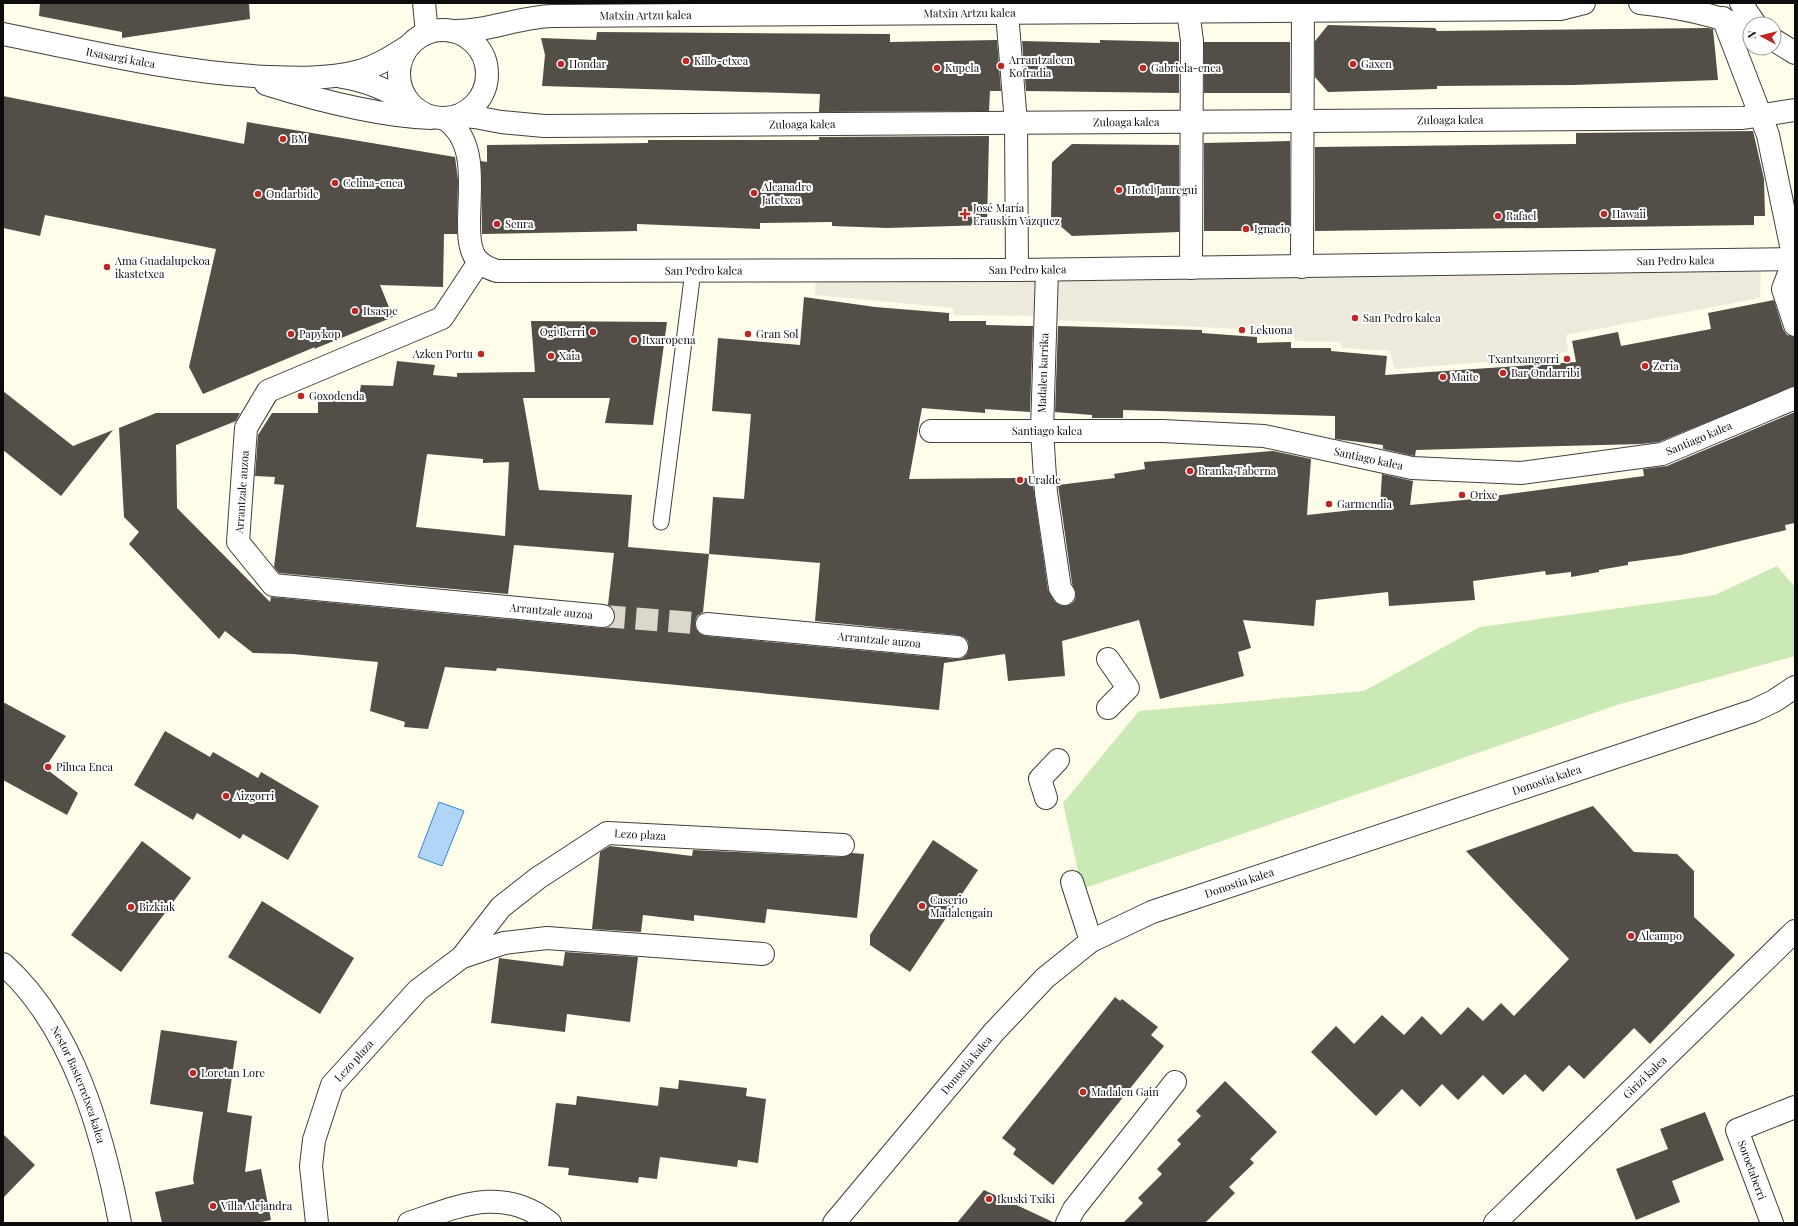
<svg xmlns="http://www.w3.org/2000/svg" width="1798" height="1226" viewBox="0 0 1798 1226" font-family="'Playfair Display',serif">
	<rect width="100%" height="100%" fill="#fffcea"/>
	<polygon fill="#cbe9b4" points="1777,566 1795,587 1795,656 1620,704 1082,889 1063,803 1139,711 1364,691 1480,627 1715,595"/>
	<polygon fill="#eeeadb" points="1761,265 1760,298 1566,335 1568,352 1486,362 1394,369 1390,351 1342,348 1341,342 1296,341 1293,336 1262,336 1262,330 1055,320 1055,316 954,315 953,308 815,295 816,275"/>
	<polygon fill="#afd6f6" stroke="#3585ce" points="439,802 464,811 442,866 418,857"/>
	<g fill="#544e48" fill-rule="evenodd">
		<polygon points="40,3 249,3 250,19 122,38 122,32 39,16"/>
		<polygon points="1328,25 1435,28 1437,31 1708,28 1713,29 1718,80 1574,85 1437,86 1437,89 1328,92 1315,77 1315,41"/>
		<polygon points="597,32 890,34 890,42 997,40 1001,91 990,91 989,111 819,112 820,94 542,86 545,55 541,38 596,40"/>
		<polygon points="1100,40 1179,42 1179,93 1026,91 1022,41 1100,43"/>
		<rect x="1204" y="42" width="86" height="51"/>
		<polygon points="3,96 244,144 247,122 455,157 458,180 457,234 444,234 443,287 380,285 393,317 314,349 315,347 203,394 189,367 216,249 45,215 40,236 3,228"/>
		<polygon points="1753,131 1764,179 1765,216 1754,216 1754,225 1315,231 1315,147 1576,144 1576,133"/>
		<polygon points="989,136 987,225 887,228 832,226 832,222 760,223 760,229 637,224 637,231 482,234 481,161 487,162 487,145 648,143 648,140 819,140 819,137"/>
		<polygon points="1290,141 1290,231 1204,231 1204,143"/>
		<polygon points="1072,144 1179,145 1179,232 1072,236 1051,218 1052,162"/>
		<path d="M 804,297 L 875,307 L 949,313 L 949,321 L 986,321 L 986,325 L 1033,326 L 1030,412 L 985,409 L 985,413 L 922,408 L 909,479 L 1026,478 L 1033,485 L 1048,590 L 1054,601 L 1059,605 L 1065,606 L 1071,604 L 1075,600 L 1076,594 L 1072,583 L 1058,485 L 1115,478 L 1114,474 L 1145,469 L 1144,462 L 1273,451 L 1311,459 L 1307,515 L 1380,507 L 1382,474 L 1413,481 L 1410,505 L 1464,500 L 1644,476 L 1643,469 L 1667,466 L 1795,412 L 1795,523 L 1785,525 L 1786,530 L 1681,555 L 1628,562 L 1628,565 L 1599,570 L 1599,572 L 1571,577 L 1571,572 L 1546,575 L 1545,571 L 1473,581 L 1475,600 L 1389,606 L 1388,592 L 1316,600 L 1314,626 L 1243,620 L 1251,648 L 1238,652 L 1244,676 L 1160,699 L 1139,620 L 1062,641 L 1065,676 L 1008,681 L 1005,654 L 944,663 L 939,710 L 497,668 L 496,671 L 445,667 L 428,729 L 404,727 L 405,722 L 370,711 L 378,662 L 293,654 L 253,653 L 225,631 L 219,639 L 129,544 L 139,532 L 124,517 L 119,428 L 156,413 L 240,413 L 236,421 L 176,445 L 177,508 L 270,602 L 271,597 L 602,628 L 608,627 L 613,623 L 615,617 L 614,610 L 608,605 L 614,553 L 514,545 L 508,594 L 279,573 L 274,567 L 284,485 L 274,484 L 275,477 L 255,476 L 258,435 L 272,413 L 318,413 L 318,399 L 358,402 L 361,385 L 393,386 L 397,361 L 435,365 L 433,375 L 457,377 L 457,373 L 535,372 L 531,321 L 667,322 L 653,425 L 605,423 L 610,398 L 523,398 L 539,490 L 632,495 L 628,547 L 709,554 L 713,497 L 744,499 L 751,414 L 712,411 L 718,338 L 800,345 ZM 427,454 L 483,459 L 483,463 L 509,462 L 505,536 L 416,527 ZM 709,554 L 820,563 L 815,621 L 958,635 L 964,637 L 968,641 L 969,648 L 967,654 L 963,658 L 956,659 L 706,636 L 700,634 L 696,629 L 695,622 L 697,616 L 703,612 Z"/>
		<polygon points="1774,300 1783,329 1787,335 1795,337 1795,386 1659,442 1641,444 1416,450 1415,456 1414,456 1383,449 1383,445 1335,439 1335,416 1123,410 1123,418 1092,418 1092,415 1055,412 1058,326 1202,330 1202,333 1257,337 1257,343 1291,342 1291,348 1331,348 1331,351 1387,356 1385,375 1576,362 1572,341 1618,332 1621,346 1711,329 1708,313"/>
		<polygon points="3,391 73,446 113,430 61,496 3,450"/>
		<polygon points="3,702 66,736 45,768 78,793 67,815 3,780"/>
		<polygon points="165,731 210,757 213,752 258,778 261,772 319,806 288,860 243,834 240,839 197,813 193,820 134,785"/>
		<polygon points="1593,806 1634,852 1677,854 1694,871 1694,917 1735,955 1650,1044 1634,1028 1584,1079 1569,1065 1543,1092 1525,1074 1503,1095 1483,1075 1458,1100 1442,1084 1420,1107 1402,1089 1376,1116 1311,1052 1336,1026 1354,1044 1382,1015 1404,1035 1422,1016 1441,1035 1468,1007 1483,1021 1501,1003 1514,1016 1569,959 1466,851"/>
		<polygon points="933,840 978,870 910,972 870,945 870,935"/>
		<polygon points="142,841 191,878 121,972 71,935"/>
		<polygon points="610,846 692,856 693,850 842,857 852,853 864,854 857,918 767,909 765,923 694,915 694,921 643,915 641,932 592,929 600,852"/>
		<polygon points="262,901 354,958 320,1014 228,957"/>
		<polygon points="565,952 638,957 630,1022 567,1014 565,1032 491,1023 499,958 563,966"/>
		<polygon points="1115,997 1120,1001 1122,999 1158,1027 1151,1035 1164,1046 1053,1185 1013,1154 1016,1149 1002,1138"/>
		<polygon points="161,1030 237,1041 227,1112 252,1116 245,1172 261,1169 271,1220 256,1223 162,1223 155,1192 194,1184 193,1179 203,1112 150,1104"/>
		<polygon points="679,1080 747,1088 746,1096 766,1099 758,1163 738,1160 737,1167 660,1157 657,1179 639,1177 638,1183 568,1175 569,1168 548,1166 556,1103 576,1105 577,1096 658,1106 660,1087 678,1089"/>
		<polygon points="1225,1081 1277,1132 1250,1159 1254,1163 1229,1187 1235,1193 1205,1223 1123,1223 1143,1203 1138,1198 1162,1174 1157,1169 1181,1144 1177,1140 1201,1116 1196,1111"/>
		<polygon points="1705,1112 1724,1160 1672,1181 1680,1202 1636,1220 1616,1169 1668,1149 1660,1129"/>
		<polygon points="3,1134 35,1165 3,1198"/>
		<polygon points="984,1190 1055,1223 957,1223"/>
	</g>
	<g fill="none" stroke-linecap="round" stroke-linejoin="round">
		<polyline stroke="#dbd8c9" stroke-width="22" stroke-dasharray="22 11" stroke-linecap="butt" points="603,616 707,624"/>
		<g stroke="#3f3f3f" stroke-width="17">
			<polyline id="service" points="661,522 693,271"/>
		</g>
		<g stroke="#3f3f3f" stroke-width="24">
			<g id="pedestrian">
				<polyline points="1187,3 1192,41 1191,268"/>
				<polyline points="1047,270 1042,430 1046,493 1060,588 1064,594"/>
				<polyline points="1108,659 1128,688 1108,708"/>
				<polyline points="1046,798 1040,779 1058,760"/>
				<polyline points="1072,882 1091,941"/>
			</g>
		</g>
		<g stroke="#3f3f3f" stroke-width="24">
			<g id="minor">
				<polyline points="424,3 427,33"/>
				<path d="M 1640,3 C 1679,7 1714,14 1750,29"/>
				<polyline points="1007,13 1016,123 1017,270"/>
				<polyline points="1723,18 1768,135 1794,260 1783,289 1795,325"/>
				<path id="s1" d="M 445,119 C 478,141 469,187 469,223 C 469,233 469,244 473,253 C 477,263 487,268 497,271 L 1017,270 L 1795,259"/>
				<path id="s2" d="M 479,262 L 442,318 L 268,391 L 246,428 L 238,542 L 273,585 L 603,616"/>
				<polyline points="1302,267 1303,3"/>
				<path id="s3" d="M 931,431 L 1162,431 L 1264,436 L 1412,468 L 1521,473 L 1662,454 L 1795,398"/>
				<path id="s4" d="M 707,624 L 957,647"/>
				<path id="s5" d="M 462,957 L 501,907 L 538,878 L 607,833 L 843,845"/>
				<path id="s6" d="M 3,964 C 73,1026 103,1134 120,1223"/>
				<path id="s7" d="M 317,1223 L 311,1166 L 314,1140 L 332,1085 L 418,990 L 462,957 L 504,943 L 547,938 L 763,954"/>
				<path d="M 409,1223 C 459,1206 503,1185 550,1223"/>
				<polyline points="1067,1223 1074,1209 1175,1082"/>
				<path id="s8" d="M 1495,1223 L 1795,931"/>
				<polyline points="1772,1223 1737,1130 1795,1107"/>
			</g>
		</g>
		<g stroke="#3f3f3f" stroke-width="24">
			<g id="tertiary">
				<polyline points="1741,3 1755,24"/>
				<circle cx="443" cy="74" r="44"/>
				<path id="s9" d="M 452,31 C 487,32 518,17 552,16 L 1560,9 L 1584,3"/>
				<path id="s10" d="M 3,34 C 91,52 179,73 269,77 C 297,78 328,79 356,72 C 376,67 393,56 410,45"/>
				<polyline points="1774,40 1795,53"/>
				<path d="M 342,77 C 368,81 389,90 411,105"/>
				<path d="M 266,84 C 317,100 378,116 431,118"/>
				<path id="s11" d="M 458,116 L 475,117 L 501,122 L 544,126 L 1743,118 L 1795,110"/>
				<path id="s12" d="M 834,1223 L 994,1032 L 1045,978 L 1091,941 L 1152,912 L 1753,711 L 1774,701 L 1795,687"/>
			</g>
		</g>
		<use href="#service" stroke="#fff" stroke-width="15"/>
		<use href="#pedestrian" stroke="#fff" stroke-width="22"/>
		<use href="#minor" stroke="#fff" stroke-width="22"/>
		<use href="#tertiary" stroke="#fff" stroke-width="22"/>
	</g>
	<g fill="#bc2823" stroke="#fff" stroke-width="1.5">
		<circle cx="686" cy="61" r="4"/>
		<circle cx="561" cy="64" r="4"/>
		<circle cx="1353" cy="64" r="4"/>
		<circle cx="1001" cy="66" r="4"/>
		<circle cx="937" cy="68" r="4"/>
		<circle cx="1143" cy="68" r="4"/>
		<circle cx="283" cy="139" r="4"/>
		<circle cx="335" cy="183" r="4"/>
		<circle cx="1119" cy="190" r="4"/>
		<circle cx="754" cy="193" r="4"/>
		<circle cx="258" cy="194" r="4"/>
		<path d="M963 208h4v4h4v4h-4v4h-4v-4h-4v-4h4z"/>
		<circle cx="1604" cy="214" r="4"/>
		<circle cx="1498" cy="216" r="4"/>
		<circle cx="497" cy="224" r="4"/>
		<circle cx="1246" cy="229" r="4"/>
		<circle cx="107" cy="267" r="4"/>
		<circle cx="355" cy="311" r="4"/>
		<circle cx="1355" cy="318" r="4"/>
		<circle cx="1242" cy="330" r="4"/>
		<circle cx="593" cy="332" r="4"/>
		<circle cx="291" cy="334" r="4"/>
		<circle cx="748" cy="334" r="4"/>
		<circle cx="634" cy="340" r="4"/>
		<circle cx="481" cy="354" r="4"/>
		<circle cx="551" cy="356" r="4"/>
		<circle cx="1567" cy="359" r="4"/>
		<circle cx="1645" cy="366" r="4"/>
		<circle cx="1503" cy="373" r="4"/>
		<circle cx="1443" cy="377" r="4"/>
		<circle cx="301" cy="396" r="4"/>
		<circle cx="1190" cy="471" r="4"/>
		<circle cx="1020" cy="480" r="4"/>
		<circle cx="1462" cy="495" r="4"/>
		<circle cx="1329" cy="504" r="4"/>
		<circle cx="48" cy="767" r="4"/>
		<circle cx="226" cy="796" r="4"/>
		<circle cx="922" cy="906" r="4"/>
		<circle cx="131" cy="907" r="4"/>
		<circle cx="1631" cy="936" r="4"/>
		<circle cx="193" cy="1073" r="4"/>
		<circle cx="1083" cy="1092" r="4"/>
		<circle cx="989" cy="1199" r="4"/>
		<circle cx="213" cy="1206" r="4"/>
	</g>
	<g text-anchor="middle" stroke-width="4" stroke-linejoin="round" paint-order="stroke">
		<g font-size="11" fill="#0c0c0c" stroke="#fff">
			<text dy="4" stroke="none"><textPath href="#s9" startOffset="519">Matxin Artzu kalea</textPath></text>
			<text dy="4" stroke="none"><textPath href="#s9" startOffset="195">Matxin Artzu kalea</textPath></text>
			<text dy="4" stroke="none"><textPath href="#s10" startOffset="120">Itsasargi kalea</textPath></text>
			<text dy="4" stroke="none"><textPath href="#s11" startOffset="993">Zuloaga kalea</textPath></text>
			<text dy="4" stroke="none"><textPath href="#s11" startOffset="669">Zuloaga kalea</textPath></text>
			<text dy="4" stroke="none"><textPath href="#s11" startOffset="345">Zuloaga kalea</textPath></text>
			<text dy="4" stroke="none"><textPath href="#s1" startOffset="1352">San Pedro kalea</textPath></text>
			<text dy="4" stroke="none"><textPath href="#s1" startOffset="704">San Pedro kalea</textPath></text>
			<text dy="4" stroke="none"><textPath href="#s1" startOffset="380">San Pedro kalea</textPath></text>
			<text transform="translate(1043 373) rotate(-88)" y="4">Madalen karrika</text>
			<text dy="4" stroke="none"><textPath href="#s3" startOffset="116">Santiago kalea</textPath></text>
			<text dy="4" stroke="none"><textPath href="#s3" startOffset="776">Santiago kalea</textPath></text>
			<text dy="4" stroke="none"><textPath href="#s3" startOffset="440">Santiago kalea</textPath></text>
			<text transform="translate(242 492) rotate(-86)" y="4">Arrantzale auzoa</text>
			<text dy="4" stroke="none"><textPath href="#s2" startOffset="748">Arrantzale auzoa</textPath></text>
			<text dy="4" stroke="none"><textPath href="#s4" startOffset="173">Arrantzale auzoa</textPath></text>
			<text dy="4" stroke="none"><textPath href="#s12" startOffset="866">Donostia kalea</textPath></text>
			<text dy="4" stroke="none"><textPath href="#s5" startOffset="226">Lezo plaza</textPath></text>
			<text dy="4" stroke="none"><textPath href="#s12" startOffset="542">Donostia kalea</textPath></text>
			<text dy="4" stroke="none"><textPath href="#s7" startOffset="174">Lezo plaza</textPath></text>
			<text dy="4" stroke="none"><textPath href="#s12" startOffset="206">Donostia kalea</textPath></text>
			<text dy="4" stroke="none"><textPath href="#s8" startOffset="209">Girizi kalea</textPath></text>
			<text dy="4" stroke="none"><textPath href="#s6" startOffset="144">Nestor Basterretxea kalea</textPath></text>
			<text transform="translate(1752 1170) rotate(70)" y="4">Soroetaberri</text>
		</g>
		<g font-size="11" fill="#0c0c0c" stroke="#fff" text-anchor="start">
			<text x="1009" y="64">Arrantzaleen<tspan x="1009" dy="13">Kofradia</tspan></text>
			<text x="694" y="65">Killo-etxea</text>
			<text x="569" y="68">Hondar</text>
			<text x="1361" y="68">Gaxen</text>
			<text x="945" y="72">Kupela</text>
			<text x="1151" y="72">Gabriela-enea</text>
			<text x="291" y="143">BM</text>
			<text x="343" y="187">Celina-enea</text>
			<text x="762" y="191">Alcanadre<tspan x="762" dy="13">Jatetxea</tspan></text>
			<text x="1127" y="194">Hotel Jauregui</text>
			<text x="266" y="198">Ondarbide</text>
			<text x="973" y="212">José María<tspan x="973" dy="13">Erauskin Vázquez</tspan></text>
			<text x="1612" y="218">Hawaii</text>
			<text x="1506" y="220">Rafael</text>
			<text x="505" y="228">Senra</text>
			<text x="1254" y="233">Ignacio</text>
			<text x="115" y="265">Ama Guadalupekoa<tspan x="115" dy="13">ikastetxea</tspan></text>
			<text x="363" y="315">Itsaspe</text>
			<text x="1363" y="322">San Pedro kalea</text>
			<text x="1250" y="334">Lekuona</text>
			<text x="585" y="336" text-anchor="end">Ogi Berri</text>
			<text x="299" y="338">Papykop</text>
			<text x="756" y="338">Gran Sol</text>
			<text x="642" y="344">Itxaropena</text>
			<text x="473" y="358" text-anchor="end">Azken Portu</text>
			<text x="559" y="360">Xaia</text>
			<text x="1559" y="363" text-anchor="end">Txantxangorri</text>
			<text x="1653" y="370">Zeria</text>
			<text x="1511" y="377">Bar Ondarribi</text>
			<text x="1451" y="381">Maite</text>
			<text x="309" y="400">Goxodenda</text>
			<text x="1198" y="475">Branka Taberna</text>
			<text x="1028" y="484">Uralde</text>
			<text x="1470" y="499">Orixe</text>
			<text x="1337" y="508">Garmendia</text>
			<text x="56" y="771">Piluca Enea</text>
			<text x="234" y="800">Aizgorri</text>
			<text x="930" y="904">Caserio<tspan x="930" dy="13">Madalengain</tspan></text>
			<text x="139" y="911">Bizkiak</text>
			<text x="1639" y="940">Alcampo</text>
			<text x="201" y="1077">Loretan Lore</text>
			<text x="1091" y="1096">Madalen Gain</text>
			<text x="997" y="1203">Ikuski Txiki</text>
			<text x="221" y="1210">Villa Alejandra</text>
		</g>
	</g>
	<rect width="1798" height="1226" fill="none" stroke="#0c0c0c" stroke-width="8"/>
	<g transform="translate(1762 36) rotate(277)"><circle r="19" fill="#ffffff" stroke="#9e9e9e"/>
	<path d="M0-3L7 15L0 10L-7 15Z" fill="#bc2823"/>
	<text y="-6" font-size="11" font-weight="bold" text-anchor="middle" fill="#0c0c0c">N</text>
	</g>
</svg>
